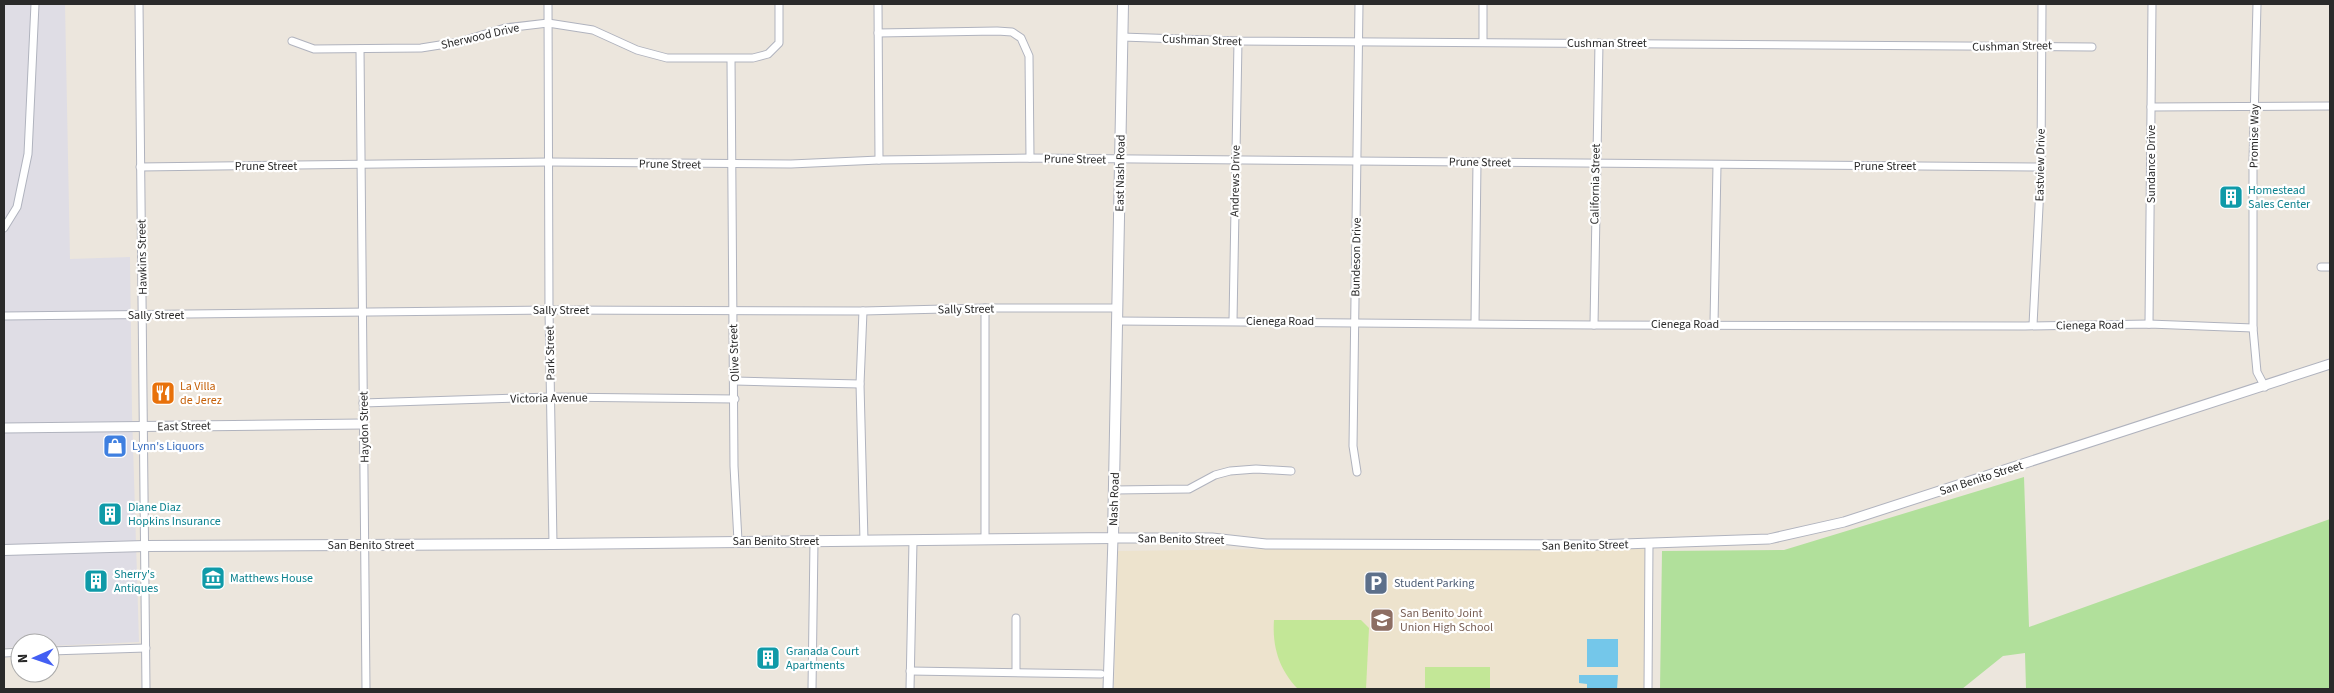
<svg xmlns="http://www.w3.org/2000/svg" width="2334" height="693" viewBox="0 0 2334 693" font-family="'Source Sans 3',sans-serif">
	<rect width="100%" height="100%" fill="#ece6dd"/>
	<polygon fill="#dfdde5" points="4,4 65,4 70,259 130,257 132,412 139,642 50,646 50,643 20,643 20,647 4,648"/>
	<polygon fill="#ede3cd" points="1651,544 1647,689 1114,689 1118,551"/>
	<polygon fill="#b1e09b" points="2024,477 2029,627 2330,519 2330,689 2026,689 2025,653 2003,656 1962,689 1660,689 1662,551 1784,550"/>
	<g fill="#c3e797">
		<path d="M 1274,620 L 1361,620 L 1369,628 L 1366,689 L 1298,689 C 1279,670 1272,646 1274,620 Z"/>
		<rect x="1425" y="667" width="65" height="22"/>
	</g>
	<g fill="#74c7ea">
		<rect x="1587" y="639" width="31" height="28"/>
		<polygon points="1579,675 1618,675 1617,689 1587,689 1587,684 1579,683"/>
	</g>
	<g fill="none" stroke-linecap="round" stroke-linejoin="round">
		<g stroke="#b0b3be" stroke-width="9">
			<g id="minor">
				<polyline points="139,4 146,689"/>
				<polyline points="548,4 549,310 553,544"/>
				<polyline points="878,4 879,160"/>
				<polyline points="2257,4 2253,160 2253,328 2257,372 2265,387"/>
				<polyline points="878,33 997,31 1012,32 1021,38 1029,56 1030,158"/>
				<polyline points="1122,37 1238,41 2092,47"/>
				<polyline points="292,41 314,49 421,48 459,42 505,28 548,23 593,30 637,50 667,58 753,58 768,54 779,43 779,4"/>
				<polyline points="1483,42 1483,4"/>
				<polyline points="360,49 366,689"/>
				<polyline points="731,59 734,466 738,541"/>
				<polyline points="2151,107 2330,106"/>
				<polyline points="140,167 549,162 791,164 879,160 1030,158 2041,167"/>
				<polyline points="4,228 17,207 28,154 35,4"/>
				<polyline points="2321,267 2330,267"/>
				<polyline points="863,311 860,384 864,541"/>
				<polyline points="4,316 549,310 863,311 985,308 1117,308"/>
				<polyline points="1117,321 1594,325 2025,326 2149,324 2253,328"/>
				<polyline points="1233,321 1238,41"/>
				<polyline points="1475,323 1477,162"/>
				<polyline points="1714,324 1717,165"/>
				<polyline points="2149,324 2152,4"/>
				<polyline points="1594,325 1599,43"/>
				<polyline points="2033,325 2041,167 2042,4"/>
				<polyline points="735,381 860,384"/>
				<polyline points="363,403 551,397 735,399"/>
				<polyline points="1357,472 1353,446 1359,4"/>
				<polyline points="1115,490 1189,489 1215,475 1230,471 1256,469 1291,471"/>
				<polyline points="985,540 985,308"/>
				<polyline points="50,651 146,648"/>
				<polyline points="4,653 20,652"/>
				<polyline points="910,671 1101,674"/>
				<polyline points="1016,672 1016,618"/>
				<polyline points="812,689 814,541"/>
				<polyline points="910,689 913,541"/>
				<polyline points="1648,689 1649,543"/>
			</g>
		</g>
		<g stroke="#b0b3be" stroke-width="11">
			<g id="tertiary">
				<polyline points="4,428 363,424"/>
				<polyline points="1108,689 1113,538 1212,538 1266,544 1594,545 1769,539 1844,522 2330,364"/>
			</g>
		</g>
		<g stroke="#b0b3be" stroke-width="12">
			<polyline id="secondary" points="4,550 145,546 553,544 1113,538 1123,4"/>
		</g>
		<use href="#minor" stroke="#fff" stroke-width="7"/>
		<use href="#tertiary" stroke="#fff" stroke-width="9"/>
		<use href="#secondary" stroke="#fff" stroke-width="10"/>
	</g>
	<defs>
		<g id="building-square" transform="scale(1.25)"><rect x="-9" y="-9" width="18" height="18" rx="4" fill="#0f9aa8" stroke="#fff"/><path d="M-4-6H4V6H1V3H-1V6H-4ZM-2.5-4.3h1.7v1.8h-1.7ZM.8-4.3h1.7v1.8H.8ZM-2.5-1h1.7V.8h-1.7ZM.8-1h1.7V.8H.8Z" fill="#fff"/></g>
		<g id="restaurant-square" transform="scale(1.25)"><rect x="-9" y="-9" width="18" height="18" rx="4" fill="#e8710a" stroke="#fff"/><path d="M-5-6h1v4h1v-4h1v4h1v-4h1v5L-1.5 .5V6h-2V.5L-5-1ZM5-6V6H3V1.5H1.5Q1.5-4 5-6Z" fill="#fff"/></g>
		<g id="shop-square" transform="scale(1.25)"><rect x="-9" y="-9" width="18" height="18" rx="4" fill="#3f7fe0" stroke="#fff"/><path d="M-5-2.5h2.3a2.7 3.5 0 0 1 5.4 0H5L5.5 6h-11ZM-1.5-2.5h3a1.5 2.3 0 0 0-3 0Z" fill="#fff"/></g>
		<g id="museum-square" transform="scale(1.25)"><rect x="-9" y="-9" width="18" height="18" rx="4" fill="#0f9aa8" stroke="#fff"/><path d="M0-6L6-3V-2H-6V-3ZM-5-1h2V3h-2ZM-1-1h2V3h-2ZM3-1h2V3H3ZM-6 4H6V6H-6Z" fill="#fff"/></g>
		<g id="parking-square" transform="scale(1.25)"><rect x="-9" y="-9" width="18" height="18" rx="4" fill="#5c6f8a" stroke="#fff"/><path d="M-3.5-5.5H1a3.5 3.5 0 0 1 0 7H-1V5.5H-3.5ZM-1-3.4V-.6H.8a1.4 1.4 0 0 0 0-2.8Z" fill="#fff"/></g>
		<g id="school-square" transform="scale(1.25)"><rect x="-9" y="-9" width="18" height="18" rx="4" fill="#8d6e63" stroke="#fff"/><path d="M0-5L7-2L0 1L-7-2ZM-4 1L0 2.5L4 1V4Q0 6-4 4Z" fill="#fff"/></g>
	</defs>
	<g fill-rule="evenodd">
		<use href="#building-square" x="2231" y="197"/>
		<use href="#restaurant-square" x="163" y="393"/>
		<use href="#shop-square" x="115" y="446"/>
		<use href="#building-square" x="110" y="514"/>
		<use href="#museum-square" x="213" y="578"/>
		<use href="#building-square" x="96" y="581"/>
		<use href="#parking-square" x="1376" y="583"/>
		<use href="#school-square" x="1382" y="620"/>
		<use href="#building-square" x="768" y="658"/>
	</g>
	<g text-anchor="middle" stroke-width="4.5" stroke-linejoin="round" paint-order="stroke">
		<g font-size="12" fill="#2a2a2a" stroke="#fff">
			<text transform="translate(480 36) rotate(-13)" y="4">Sherwood Drive</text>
			<text transform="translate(1202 40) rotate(2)" y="4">Cushman Street</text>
			<text x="1607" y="47">Cushman Street</text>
			<text transform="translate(2012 46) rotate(-1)" y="4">Cushman Street</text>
			<text transform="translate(2254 136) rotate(-89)" y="4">Promise Way</text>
			<text transform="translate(1075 159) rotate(1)" y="4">Prune Street</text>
			<text transform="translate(1480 162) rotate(1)" y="4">Prune Street</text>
			<text transform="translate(670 164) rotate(1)" y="4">Prune Street</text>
			<text transform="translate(2151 164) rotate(-90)" y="4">Sundance Drive</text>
			<text transform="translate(2040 165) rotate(-89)" y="4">Eastview Drive</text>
			<text x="266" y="170">Prune Street</text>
			<text x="1885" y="170">Prune Street</text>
			<text transform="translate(1120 173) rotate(-89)" y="4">East Nash Road</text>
			<text transform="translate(1235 181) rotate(-89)" y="4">Andrews Drive</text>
			<text transform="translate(1595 184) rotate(-89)" y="4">California Street</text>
			<text transform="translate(142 257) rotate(-91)" y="4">Hawkins Street</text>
			<text transform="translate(1356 257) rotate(-89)" y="4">Bundeson Drive</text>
			<text transform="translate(966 309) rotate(-1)" y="4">Sally Street</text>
			<text x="561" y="314">Sally Street</text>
			<text x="156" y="319">Sally Street</text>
			<text x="1280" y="325">Cienega Road</text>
			<text x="1685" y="328">Cienega Road</text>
			<text transform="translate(2090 325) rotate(-1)" y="4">Cienega Road</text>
			<text transform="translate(550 353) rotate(-91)" y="4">Park Street</text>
			<text transform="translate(734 353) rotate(-92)" y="4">Olive Street</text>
			<text transform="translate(549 398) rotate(-1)" y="4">Victoria Avenue</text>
			<text transform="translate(184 426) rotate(-1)" y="4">East Street</text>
			<text transform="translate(364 427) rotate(-91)" y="4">Haydon Street</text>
			<text transform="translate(1981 478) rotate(-18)" y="4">San Benito Street</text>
			<text transform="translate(1114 499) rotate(-88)" y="4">Nash Road</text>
			<text transform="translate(1181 539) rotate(1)" y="4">San Benito Street</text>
			<text x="776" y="545">San Benito Street</text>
			<text x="371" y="549">San Benito Street</text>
			<text transform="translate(1585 545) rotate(-1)" y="4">San Benito Street</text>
		</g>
		<g font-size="12" fill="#0d838f" stroke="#fff" text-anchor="start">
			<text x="2248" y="194">Homestead<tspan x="2248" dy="14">Sales Center</tspan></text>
			<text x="128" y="511">Diane Diaz<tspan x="128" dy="14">Hopkins Insurance</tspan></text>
			<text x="114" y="578">Sherry's<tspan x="114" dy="14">Antiques</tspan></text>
			<text x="230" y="582">Matthews House</text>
			<text x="786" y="655">Granada Court<tspan x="786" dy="14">Apartments</tspan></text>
		</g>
		<g font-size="12" fill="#c56008" stroke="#fff" text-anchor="start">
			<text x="180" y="390">La Villa<tspan x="180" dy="14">de Jerez</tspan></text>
		</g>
		<g font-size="12" fill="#366cbe" stroke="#fff" text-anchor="start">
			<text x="132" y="450">Lynn's Liquors</text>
		</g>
		<g font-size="12" fill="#4e5e75" stroke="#fff" text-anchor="start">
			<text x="1394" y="587">Student Parking</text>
		</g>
		<g font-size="12" fill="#785e54" stroke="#fff" text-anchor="start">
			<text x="1400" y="617">San Benito Joint<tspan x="1400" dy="14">Union High School</tspan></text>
		</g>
	</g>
	<rect width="2334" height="693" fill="none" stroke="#2a2a2a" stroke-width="10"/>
	<g transform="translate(35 658) rotate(268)"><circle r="24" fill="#ffffff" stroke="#aaaaaa"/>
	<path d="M0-4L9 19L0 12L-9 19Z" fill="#435ff3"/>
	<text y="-8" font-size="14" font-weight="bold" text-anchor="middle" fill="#2a2a2a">N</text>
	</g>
</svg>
